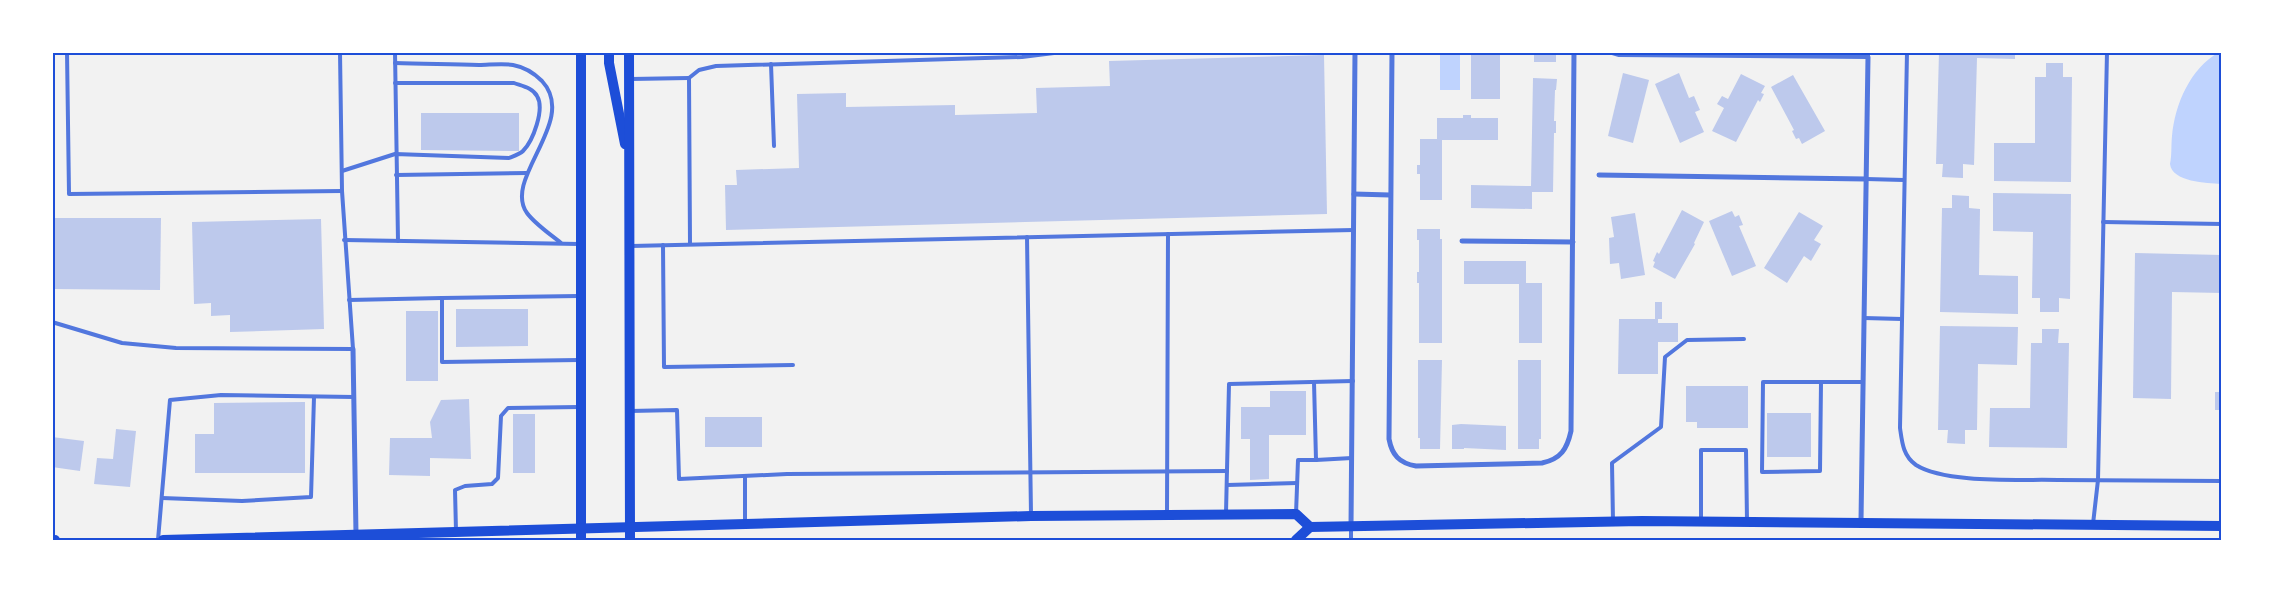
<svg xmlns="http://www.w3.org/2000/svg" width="2274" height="593" viewBox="0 0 2274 593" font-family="Lora,serif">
	<rect width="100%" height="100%" fill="#f2f2f2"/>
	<g fill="#bfd3fe">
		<path d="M 2219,52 L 2222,53 L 2221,184 C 2207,183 2172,182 2170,164 C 2172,155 2171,145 2172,136 C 2175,104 2190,69 2219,52 Z"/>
		<rect x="1440" y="53" width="20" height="37"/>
	</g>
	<g fill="#bdc9ec">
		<rect x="1471" y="52" width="29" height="47"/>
		<rect x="1534" y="52" width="22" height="10"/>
		<polygon points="1939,52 2015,52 2015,59 1977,58 1974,165 1963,164 1963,178 1942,177 1943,164 1936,164"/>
		<polygon points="1324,55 1327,214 726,230 725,185 737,185 736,170 799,168 797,94 846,93 846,107 955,105 955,115 1037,113 1036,88 1110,86 1109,61"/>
		<polygon points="2046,63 2063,63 2063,77 2072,77 2071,182 1994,181 1994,143 2035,143 2035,77 2046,77"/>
		<polygon points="1623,73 1649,80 1633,143 1608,136"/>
		<polygon points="1679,73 1689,98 1694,96 1700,110 1695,112 1704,132 1680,143 1655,84"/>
		<polygon points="1741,74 1765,86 1761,93 1764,94 1760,102 1758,100 1736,142 1712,131 1724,108 1717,104 1722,96 1728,99"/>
		<polygon points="1793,75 1825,131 1802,144 1799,138 1796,139 1792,131 1794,130 1771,87"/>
		<polygon points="1533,78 1557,79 1556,90 1555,90 1554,121 1556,121 1556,133 1554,133 1553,192 1532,192 1532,209 1471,208 1471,185 1531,186"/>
		<polygon points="421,113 519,113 519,151 421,150"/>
		<polygon points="1463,115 1471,115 1471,118 1498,118 1498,140 1442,140 1442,200 1420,200 1420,174 1417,174 1417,165 1420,165 1420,139 1437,139 1437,118 1463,118"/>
		<polygon points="1993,193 2071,194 2070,299 2059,298 2059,312 2040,312 2040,298 2032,298 2033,232 1993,231"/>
		<polygon points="1952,195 1969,196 1969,208 1980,209 1979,275 2018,276 2018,314 1940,312 1942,208 1952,208"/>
		<polygon points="1682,210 1704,222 1694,243 1695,244 1675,279 1653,267 1655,262 1653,261 1657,252 1659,254"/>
		<polygon points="1732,211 1735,217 1739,215 1743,225 1739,226 1756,266 1732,276 1709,221"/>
		<polygon points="1799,212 1823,226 1814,240 1821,244 1811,261 1804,256 1787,283 1764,268"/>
		<polygon points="1635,213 1645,275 1621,279 1619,263 1610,264 1609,238 1614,237 1611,217"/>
		<polygon points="52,218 161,218 160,290 52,289"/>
		<polygon points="321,219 324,329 230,332 230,315 211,316 211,303 194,304 192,222"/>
		<polygon points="1417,229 1440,229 1440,239 1442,239 1442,343 1419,343 1419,283 1417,283 1417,272 1419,272 1419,240 1417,240"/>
		<polygon points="2135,253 2222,255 2222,293 2172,292 2171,399 2133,398"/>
		<polygon points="1464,261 1526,261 1526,283 1542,283 1542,343 1519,343 1519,284 1464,284"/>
		<polygon points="1655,302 1662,302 1662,319 1658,319 1658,323 1678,323 1678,342 1658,342 1658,374 1618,374 1619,319 1655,319"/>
		<polygon points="456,309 528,309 528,346 456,347"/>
		<rect x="406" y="311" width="32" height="70"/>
		<polygon points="1940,326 2018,327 2017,365 1978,364 1977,430 1965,430 1965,444 1947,443 1948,430 1938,430"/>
		<polygon points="2042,329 2059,329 2058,343 2069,343 2067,448 1989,447 1990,408 2030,408 2031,343 2042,343"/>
		<polygon points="1418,360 1442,360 1440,449 1420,449 1420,438 1418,438"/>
		<polygon points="1518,360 1541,360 1541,439 1539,439 1539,449 1518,449"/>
		<polygon points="1686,386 1748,386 1748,428 1697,428 1697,422 1686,422"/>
		<polygon points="1270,391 1306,391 1306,435 1269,435 1269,479 1250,480 1250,439 1241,439 1241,407 1270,407"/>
		<rect x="2215" y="392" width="7" height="18"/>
		<polygon points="469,399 471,459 430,458 430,476 389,475 390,438 432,438 430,422 441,400"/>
		<polygon points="305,402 305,473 195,473 195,434 214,434 214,403"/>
		<rect x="1767" y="413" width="44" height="44"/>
		<rect x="513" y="414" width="22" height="59"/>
		<rect x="705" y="417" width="57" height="30"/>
		<polygon points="1461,424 1506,426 1506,450 1464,448 1464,449 1452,449 1452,425"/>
		<polygon points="116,429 136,431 130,487 94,484 97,458 113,459"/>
		<polygon points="52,437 84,441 80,471 52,467"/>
	</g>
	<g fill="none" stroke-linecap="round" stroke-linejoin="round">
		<g stroke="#5277de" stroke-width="4">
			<polyline points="67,52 69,194 342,191"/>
			<polyline points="395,52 398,241"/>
			<polyline points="1609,52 1619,55 1868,57 1868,52"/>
			<path d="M 1907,52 L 1900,428 C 1902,442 1903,456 1916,465 C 1946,484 2022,479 2058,480 C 2113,480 2167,481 2222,481"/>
			<path d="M 395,63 C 423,64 451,64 479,65 C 489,65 502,63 513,65 C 524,67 534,73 542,81 C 579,121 502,178 527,213 C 535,224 550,234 561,243"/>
			<polyline points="771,64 774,146"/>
			<polyline points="631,79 689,78"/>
			<path d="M 342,171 L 395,154 L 509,158 C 514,156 520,154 523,151 C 533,141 545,109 537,96 C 533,88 522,86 514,83 L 395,83"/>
			<polyline points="396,175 527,173"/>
			<polyline points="1866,179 1904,180"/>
			<polyline points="2103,222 2222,224"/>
			<polyline points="1027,237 1031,514"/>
			<polyline points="344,240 579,244"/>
			<polyline points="690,244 689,78 699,70 716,66 1022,57 1062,52"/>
			<polyline points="663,245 664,367 793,365"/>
			<polyline points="631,246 1354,230"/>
			<polyline points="349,300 442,298"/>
			<polyline points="1864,318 1902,319"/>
			<polyline points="52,322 122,343 176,348 353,349 342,191 340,52"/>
			<polyline points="579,360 442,362 442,298 579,296"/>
			<polyline points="1314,382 1316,460 1352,458"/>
			<polyline points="1821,382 1820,471 1762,472 1763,382 1863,382"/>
			<polyline points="630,411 677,410 679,479 787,474 1227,471"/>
			<polyline points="745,476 745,524"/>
			<polyline points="1227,485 1297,483"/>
			<polyline points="162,498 242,501 311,497 314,397"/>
			<polyline points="1226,513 1229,384 1353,381"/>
			<polyline points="1167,514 1168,234"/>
			<polyline points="1296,514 1298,460 1316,460"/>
			<polyline points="1701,520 1701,450 1746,450 1747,521"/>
			<polyline points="1613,521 1612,463 1661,427 1665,357 1687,340 1744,339"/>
			<polyline points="2093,524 2098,480 2107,52"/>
			<polyline points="456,531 455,490 465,486 492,484 498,478 501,416 508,408 579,407"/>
			<polyline points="158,540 170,400 221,395 354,397"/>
			<polyline points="1351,540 1351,527"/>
		</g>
		<g stroke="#5277de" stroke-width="5">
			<path d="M 1392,52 L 1389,439 C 1392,455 1399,463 1416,466 L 1542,463 C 1561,459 1567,449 1571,431 L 1574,52"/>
			<polyline points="1599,175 1866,179"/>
			<polyline points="1354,194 1390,195"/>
			<polyline points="1462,241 1573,242"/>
			<polyline points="353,349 356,534"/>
			<polyline points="1861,521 1868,57"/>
			<polyline points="1351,527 1355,52"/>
		</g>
		<g stroke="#1d4ed8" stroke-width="10">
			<polyline points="581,52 581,540"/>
			<polyline points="609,52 609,63 625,144"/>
			<polyline points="629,52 630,540"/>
			<polyline points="52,540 55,540"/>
			<polyline points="163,540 1031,516 1296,514 1310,527"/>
			<polyline points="1296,540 1310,527 1642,521 2222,526"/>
		</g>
	</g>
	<rect width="2274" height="593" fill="none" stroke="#ffffff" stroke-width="108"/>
	<rect x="54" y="54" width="2166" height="485" fill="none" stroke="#1d4ed8" stroke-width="2"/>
</svg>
